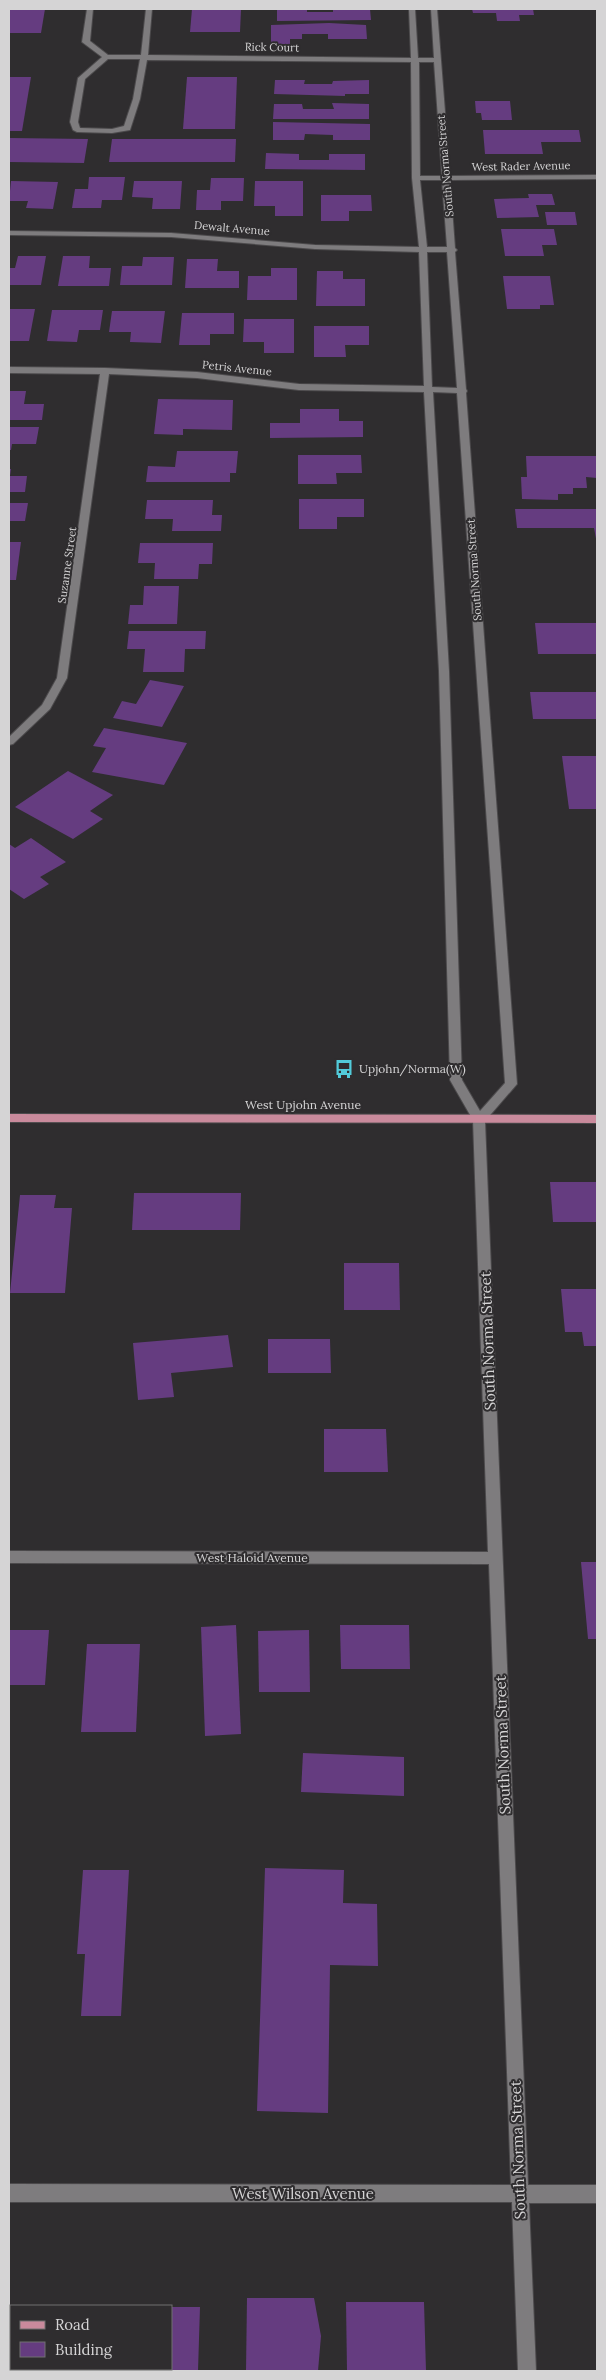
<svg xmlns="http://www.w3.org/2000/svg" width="606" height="2380" viewBox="0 0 606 2380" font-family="Lora,serif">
	<rect width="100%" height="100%" fill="#2f2d2f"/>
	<g fill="#653c80">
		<polygon points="9,9 45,9 41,33 9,33"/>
		<polygon points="192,9 241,9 240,32 190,32"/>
		<polygon points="277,9 307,9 307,12 333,12 333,9 370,9 371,20 277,21"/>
		<polygon points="472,9 533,9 534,15 519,15 520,21 497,21 496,13 473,13"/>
		<polygon points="329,23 366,25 367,39 328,39 328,34 302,34 302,39 290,39 290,44 271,44 271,25"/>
		<polygon points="9,77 31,77 22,131 9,131"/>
		<polygon points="187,77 237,77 235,129 183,129"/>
		<polygon points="275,80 305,80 304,84 332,84 333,81 369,80 369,94 345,94 345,96 274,94"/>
		<polygon points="475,101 510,101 512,120 482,120 481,113 476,113"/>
		<polygon points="332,103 369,104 369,119 273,119 274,104 302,104 303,109 334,109"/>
		<polygon points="273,122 370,124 370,140 333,140 333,135 305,134 304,140 273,140"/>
		<polygon points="483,130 579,130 581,142 541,142 543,154 485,154"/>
		<polygon points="9,138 88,139 84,163 9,162"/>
		<polygon points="112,139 236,139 235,162 109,162"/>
		<polygon points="266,153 299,154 299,160 329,160 329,154 365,154 365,170 265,169"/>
		<polygon points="89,177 125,177 122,200 102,200 101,208 72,208 75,189 88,189"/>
		<polygon points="211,178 244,178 243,201 221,201 221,210 196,210 197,190 210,190"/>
		<polygon points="11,181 58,182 53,209 26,208 28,201 9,201"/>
		<polygon points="134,181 182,181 180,209 152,209 153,198 132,197"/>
		<polygon points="255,181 303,181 303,216 275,216 275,206 254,206"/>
		<polygon points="528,194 552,194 555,205 536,205 539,217 497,218 494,199 529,198"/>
		<polygon points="321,195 371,195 372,211 349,211 349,221 321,221"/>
		<polygon points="545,212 575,212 577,225 547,225"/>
		<polygon points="501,229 554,229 557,245 542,245 544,256 505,256"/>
		<polygon points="18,256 46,256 41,285 9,285 9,268 15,268"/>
		<polygon points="63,256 90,256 89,268 111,268 109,286 58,286"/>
		<polygon points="143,257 174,257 172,285 120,285 122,266 142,266"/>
		<polygon points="187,259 218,259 217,271 239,271 239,288 185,288"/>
		<polygon points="271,268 297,268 297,300 247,300 248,276 271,276"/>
		<polygon points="317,271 343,271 343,279 365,279 365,306 316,306"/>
		<polygon points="503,276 550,276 554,305 540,305 540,309 507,309"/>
		<polygon points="9,309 35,309 29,341 9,341"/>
		<polygon points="52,310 103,310 100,330 79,330 77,342 47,341"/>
		<polygon points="112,311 165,311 161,343 130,342 131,332 109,332"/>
		<polygon points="182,313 234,313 234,334 210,334 210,345 179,345"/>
		<polygon points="244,319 294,319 294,353 264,353 264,342 243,342"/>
		<polygon points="314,326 369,326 369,345 345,345 346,357 314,357"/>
		<polygon points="9,391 26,391 24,404 44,404 42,420 9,420"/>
		<polygon points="158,399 233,400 232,430 183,429 183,435 154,434"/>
		<polygon points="300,409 339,409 339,421 363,421 363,437 270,438 270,423 300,423"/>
		<polygon points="9,427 39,427 36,444 12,444 11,450 9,450"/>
		<polygon points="177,451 238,451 236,473 230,473 230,482 146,482 148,466 175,467"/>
		<polygon points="298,455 361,455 362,473 336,473 337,484 298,484"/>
		<polygon points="526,456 597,456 597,478 586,477 587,488 573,488 573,494 558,494 558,500 522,499 521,477 527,477"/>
		<polygon points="9,469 11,469 10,476 27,476 25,492 9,492"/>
		<polygon points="299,499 364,499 364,517 337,517 337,529 299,529"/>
		<polygon points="147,500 213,500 212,515 222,515 221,531 172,531 173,519 145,519"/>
		<polygon points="9,503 28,503 25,521 9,521"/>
		<polygon points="515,509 597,509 597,544 594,528 517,528"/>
		<polygon points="9,542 21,542 16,580 9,580"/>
		<polygon points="140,543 213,543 212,564 199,564 198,579 154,579 155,563 138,563"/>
		<polygon points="144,586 179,586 177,624 128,624 130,605 143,605"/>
		<polygon points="535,623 597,623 597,654 538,654"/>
		<polygon points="129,631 206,631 205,649 185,649 184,672 143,672 145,649 127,649"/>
		<polygon points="150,680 184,686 162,727 113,718 122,701 136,704"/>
		<polygon points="530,692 597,692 597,719 533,719"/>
		<polygon points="104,728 187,743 164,785 92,772 106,748 93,746"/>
		<polygon points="562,756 597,756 597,809 569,809"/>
		<polygon points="68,771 113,795 90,811 103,819 73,839 15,807"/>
		<polygon points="31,838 66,862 40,877 49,884 24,899 9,889 9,844 15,848"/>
		<polygon points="550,1182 597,1182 597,1222 553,1222"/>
		<polygon points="134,1193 241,1193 240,1230 132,1230"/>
		<polygon points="20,1195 56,1195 54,1208 72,1208 65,1293 10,1293"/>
		<polygon points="344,1263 399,1263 400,1310 344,1310"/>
		<polygon points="561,1289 597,1289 597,1346 584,1346 582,1332 565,1332"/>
		<polygon points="228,1335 233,1367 171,1373 174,1397 138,1400 133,1343"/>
		<polygon points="268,1339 330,1339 331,1373 268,1373"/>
		<polygon points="324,1429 386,1429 388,1472 324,1472"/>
		<polygon points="581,1562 597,1562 597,1639 588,1639"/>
		<polygon points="236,1625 241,1734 205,1736 201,1627"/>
		<polygon points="340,1625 409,1625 410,1669 341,1669"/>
		<polygon points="9,1630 49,1630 45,1685 9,1685"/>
		<polygon points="309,1630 310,1692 259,1692 258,1631"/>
		<polygon points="87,1644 140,1644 136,1732 81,1732"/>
		<polygon points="303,1753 404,1757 404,1796 301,1792"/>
		<polygon points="265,1868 344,1870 343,1903 377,1904 378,1966 330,1965 328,2113 257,2111"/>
		<polygon points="83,1870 129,1870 121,2016 81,2016 85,1954 77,1954"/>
		<polygon points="247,2298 314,2298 321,2336 318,2371 246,2371"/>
		<polygon points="346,2302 424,2302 426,2371 347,2371"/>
		<polygon points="9,2307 11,2307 11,2369 66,2369 66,2371 9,2371"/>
		<polygon points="171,2307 200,2307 198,2371 119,2371 119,2369 171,2369"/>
	</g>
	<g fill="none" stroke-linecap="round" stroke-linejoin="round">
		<g stroke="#4c4a4c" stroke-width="2">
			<path id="minor" d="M 87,9 L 93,9 L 90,41 L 108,55 L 141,55 L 146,9 L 152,9 L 148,55 L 411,58 L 409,9 L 415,9 L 418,58 L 434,58 L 431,9 L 437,9 L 450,176 L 597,175 L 597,179 L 450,180 L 455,248 L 457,250 L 455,252 L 466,389 L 467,391 L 466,393 L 517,1084 L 485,1121 L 528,2185 L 597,2185 L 597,2203 L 529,2203 L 536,2371 L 518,2371 L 512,2202 L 9,2202 L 9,2184 L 511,2185 L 489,1564 L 9,1563 L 9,1551 L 488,1552 L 473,1120 L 450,1080 L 439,671 L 424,392 L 299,390 L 197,378 L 109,374 L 67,678 L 50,709 L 13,744 L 9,745 L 9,737 L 42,705 L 57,678 L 100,374 L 9,373 L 9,367 L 105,368 L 197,372 L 299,384 L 424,386 L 419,252 L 315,249 L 171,237 L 9,235 L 9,231 L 171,233 L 315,245 L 419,247 L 412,178 L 411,62 L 147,60 L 140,99 L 130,130 L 112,133 L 77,132 L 73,130 L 70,122 L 78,78 L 102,57 L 82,42 ZM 108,59 L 140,59 L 133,99 L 124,126 L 112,129 L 80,128 L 78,122 L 85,79 ZM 419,62 L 434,62 L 442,176 L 420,176 ZM 420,180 L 442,180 L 447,247 L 427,247 ZM 427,252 L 447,252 L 457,388 L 432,387 ZM 433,392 L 457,393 L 505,1083 L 480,1111 L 462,1080 L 449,671 Z"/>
		</g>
		<g stroke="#4c4a4c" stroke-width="2">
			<polygon id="major" points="9,1114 597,1115 597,1123 9,1122"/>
		</g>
		<use href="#minor" fill="#7e7c7e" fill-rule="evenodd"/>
		<use href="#major" fill="#c98a9c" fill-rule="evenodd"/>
	</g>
	<defs>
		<g id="bus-bare" transform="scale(1.5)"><path d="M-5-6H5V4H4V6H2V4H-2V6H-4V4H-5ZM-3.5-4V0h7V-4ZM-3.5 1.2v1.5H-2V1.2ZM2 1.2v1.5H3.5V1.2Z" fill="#52cbda" stroke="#2f2d2f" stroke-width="2.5" paint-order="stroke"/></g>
	</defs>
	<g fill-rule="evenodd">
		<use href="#bus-bare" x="344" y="1069"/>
	</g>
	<g text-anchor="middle" stroke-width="4" stroke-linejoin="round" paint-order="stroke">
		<g font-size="11" fill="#d5d4d5" stroke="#2f2d2f">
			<text transform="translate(272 47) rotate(1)" y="4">Rick Court</text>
			<text transform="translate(445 166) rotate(-95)" y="4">South Norma Street</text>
			<text transform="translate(521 166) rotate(-1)" y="4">West Rader Avenue</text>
			<text transform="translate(232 228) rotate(5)" y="4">Dewalt Avenue</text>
			<text transform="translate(237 368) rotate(6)" y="4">Petris Avenue</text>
			<text transform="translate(67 565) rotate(-82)" y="4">Suzanne Street</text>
			<text transform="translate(474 570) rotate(-94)" y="4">South Norma Street</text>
		</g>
		<g font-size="12" fill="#d5d4d5" stroke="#2f2d2f" text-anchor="start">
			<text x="359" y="1073">Upjohn/Norma(W)</text>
		</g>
		<g font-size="12" fill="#d5d4d5" stroke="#2f2d2f">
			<text x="303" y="1109">West Upjohn Avenue</text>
			<text x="252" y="1562">West Haloid Avenue</text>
		</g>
		<g font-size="15" fill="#d5d4d5" stroke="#2f2d2f">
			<text transform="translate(488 1341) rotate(-92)" y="5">South Norma Street</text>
			<text transform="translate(503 1745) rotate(-92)" y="5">South Norma Street</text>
			<text transform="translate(518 2150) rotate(-92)" y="5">South Norma Street</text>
			<text x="303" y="2199">West Wilson Avenue</text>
		</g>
	</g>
	<rect width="606" height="2380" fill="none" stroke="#d5d4d5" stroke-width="20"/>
	<rect x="10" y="2305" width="162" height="65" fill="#2f2d2f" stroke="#717071"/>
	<rect x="20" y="2321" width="25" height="8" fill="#c98a9c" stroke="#717071"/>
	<text x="55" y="2330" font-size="15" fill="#d5d4d5">Road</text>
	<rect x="20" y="2342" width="25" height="15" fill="#653c80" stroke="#717071"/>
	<text x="55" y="2355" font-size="15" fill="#d5d4d5">Building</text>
</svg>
